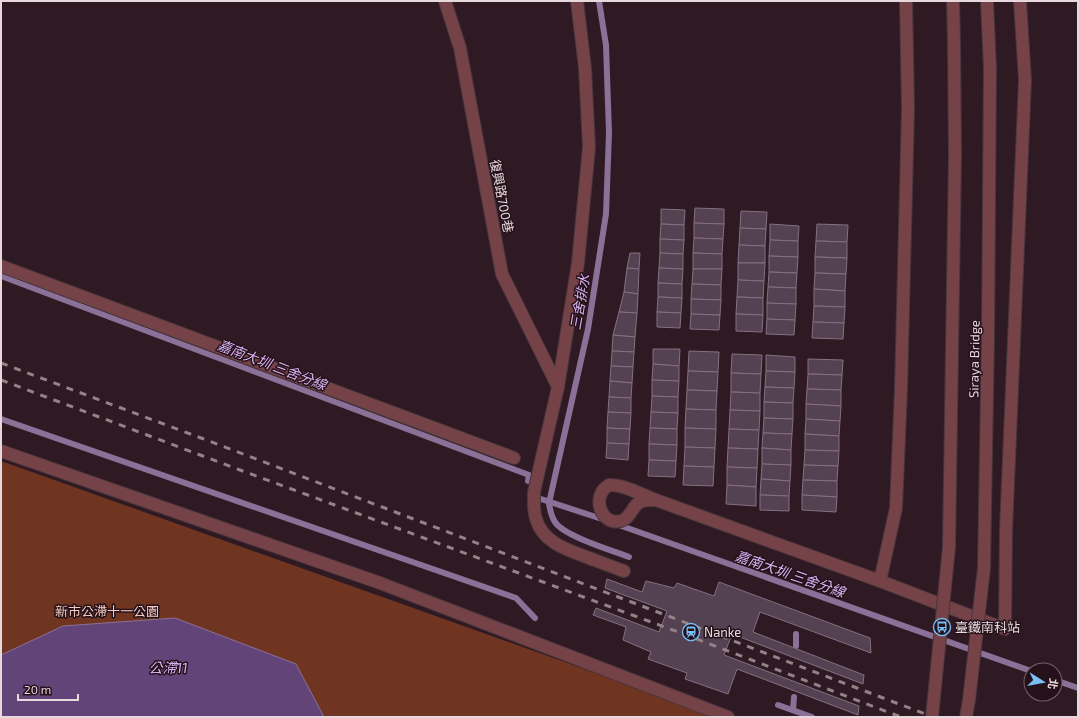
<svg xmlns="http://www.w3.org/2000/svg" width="1079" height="718" viewBox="0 0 1079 718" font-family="'Exo 2','Noto Sans TC',sans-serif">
	<rect width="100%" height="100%" fill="#2f1a23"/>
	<polygon fill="#703521" points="1,461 719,717 1,717"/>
	<polygon fill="#634479" stroke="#8b7097" points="175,618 296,664 324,717 1,717 1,655 63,626"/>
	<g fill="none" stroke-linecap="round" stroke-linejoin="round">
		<g stroke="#8b7097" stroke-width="6">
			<path d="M 599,1 L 606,45 L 609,133 L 606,214 L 588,329 L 549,503 C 550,510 551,516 555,522 C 564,536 611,550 629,557"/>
			<polyline points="1,276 529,475 528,481"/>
			<polyline points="1,419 516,598 535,618"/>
			<polyline points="541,499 605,520"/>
			<polyline points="616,524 1031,671"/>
			<polyline points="796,634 796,646"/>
			<polyline points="1055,680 1078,688"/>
			<polyline points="778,705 812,717"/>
			<polyline points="793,710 794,697"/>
		</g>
	</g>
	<g fill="#544151" stroke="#847080">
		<polygon points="695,208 724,209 724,224 694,223"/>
		<polygon points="661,209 685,210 684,225 661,224"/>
		<polygon points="741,211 767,212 766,229 740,228"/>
		<polygon points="694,223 724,224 723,239 694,238"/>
		<polygon points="661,224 684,225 684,240 660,239"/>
		<polygon points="770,224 799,226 798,241 770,240"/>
		<polygon points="817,224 848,225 847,242 816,241"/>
		<polygon points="740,228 766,229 765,246 739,245"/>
		<polygon points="694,238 723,239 722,254 693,253"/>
		<polygon points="660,239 684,240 683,254 660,253"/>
		<polygon points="770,240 798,241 798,257 769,256"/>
		<polygon points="816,241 847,242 847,258 815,257"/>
		<polygon points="739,245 765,246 765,263 738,263"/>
		<polygon points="630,253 640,253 639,269 627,268"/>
		<polygon points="660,253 683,254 683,269 659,268"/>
		<polygon points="693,253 722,254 722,269 693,269"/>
		<polygon points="769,256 798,257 797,273 769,272"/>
		<polygon points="815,257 847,258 846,274 815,273"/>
		<polygon points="738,263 765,263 764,281 738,280"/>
		<polygon points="627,268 639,269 638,294 624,292"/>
		<polygon points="659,268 683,269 682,284 658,283"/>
		<polygon points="693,269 722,269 721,285 692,284"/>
		<polygon points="769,272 797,273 796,288 768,287"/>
		<polygon points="815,273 846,274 845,291 814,289"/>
		<polygon points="738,280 764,281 763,298 737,297"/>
		<polygon points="658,283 682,284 682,298 658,297"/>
		<polygon points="692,284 721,285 721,300 691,299"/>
		<polygon points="768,287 796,288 796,304 767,303"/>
		<polygon points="814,289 845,291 845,307 814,306"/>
		<polygon points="624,292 638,294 637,313 619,312"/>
		<polygon points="658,297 682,298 681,313 657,312"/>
		<polygon points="737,297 763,298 763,315 736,314"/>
		<polygon points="691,299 721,300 720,315 691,314"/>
		<polygon points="767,303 796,304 795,320 767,319"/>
		<polygon points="814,306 845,307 844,323 813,322"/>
		<polygon points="619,312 637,313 635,337 613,335"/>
		<polygon points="657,312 681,313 680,328 657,327"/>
		<polygon points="691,314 720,315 719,330 690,329"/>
		<polygon points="736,314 763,315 762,332 736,331"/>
		<polygon points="767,319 795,320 794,335 766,334"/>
		<polygon points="813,322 844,323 843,339 812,338"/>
		<polygon points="613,335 635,337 634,352 612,351"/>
		<polygon points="653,349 680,349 679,366 653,364"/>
		<polygon points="612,351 634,352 633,367 611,366"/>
		<polygon points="689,351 719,352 718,372 688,371"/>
		<polygon points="732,354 762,355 761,374 731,373"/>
		<polygon points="766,355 795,357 795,372 766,371"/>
		<polygon points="808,359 843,360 842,375 808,374"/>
		<polygon points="653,364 679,366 679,381 652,380"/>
		<polygon points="611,366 633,367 632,383 610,381"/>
		<polygon points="688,371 718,372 717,391 687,390"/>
		<polygon points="766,371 795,372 794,388 765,387"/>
		<polygon points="731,373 761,374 760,393 731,392"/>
		<polygon points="808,374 842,375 841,390 807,389"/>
		<polygon points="652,380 679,381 678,397 652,396"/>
		<polygon points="610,381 632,383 631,398 609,397"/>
		<polygon points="765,387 794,388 793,403 764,402"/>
		<polygon points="807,389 841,390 841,406 806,404"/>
		<polygon points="687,390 717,391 716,410 686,409"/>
		<polygon points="731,392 760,393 760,411 730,410"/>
		<polygon points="652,396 678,397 678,413 651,412"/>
		<polygon points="609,397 631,398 631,413 608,412"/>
		<polygon points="764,402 793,403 793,419 764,418"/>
		<polygon points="806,404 841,406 840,421 806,419"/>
		<polygon points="686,409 716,410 716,429 685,428"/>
		<polygon points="730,410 760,411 759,430 729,429"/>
		<polygon points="608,412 631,413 630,429 607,428"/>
		<polygon points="651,412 678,413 677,429 650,428"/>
		<polygon points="764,418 793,419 792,434 763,433"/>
		<polygon points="806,419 840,421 839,436 805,434"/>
		<polygon points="607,428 630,429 629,444 607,443"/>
		<polygon points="650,428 677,429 677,445 649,444"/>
		<polygon points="685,428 716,429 715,448 685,447"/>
		<polygon points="729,429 759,430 758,449 728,448"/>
		<polygon points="763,433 792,434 791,450 762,448"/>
		<polygon points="805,434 839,436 839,451 805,450"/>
		<polygon points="607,443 629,444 628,460 606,458"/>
		<polygon points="649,444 677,445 676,461 649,460"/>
		<polygon points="685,447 715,448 714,467 684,466"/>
		<polygon points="728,448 758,449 757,468 727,467"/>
		<polygon points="762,448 791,450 791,465 762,464"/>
		<polygon points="805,450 839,451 838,466 804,465"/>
		<polygon points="649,460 676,461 675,477 648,476"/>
		<polygon points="762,464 791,465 790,481 761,479"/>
		<polygon points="804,465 838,466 837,481 803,480"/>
		<polygon points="684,466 714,467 713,486 683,485"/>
		<polygon points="727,467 757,468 756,487 727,485"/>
		<polygon points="761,479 790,481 789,496 760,495"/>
		<polygon points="803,480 837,481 837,497 802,495"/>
		<polygon points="727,485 756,487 756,506 726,504"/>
		<polygon points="760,495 789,496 789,511 760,510"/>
		<polygon points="802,495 837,497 836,512 802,510"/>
		<polygon points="607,579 642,592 646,581 674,588 677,583 714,596 719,582 870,638 871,653 760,612 753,632 864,675 863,684 732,634 724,655 859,706 858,715 737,669 728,694 685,679 687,673 648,659 651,652 623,640 626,627 593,615 596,608 659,632 667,611 605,588"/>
	</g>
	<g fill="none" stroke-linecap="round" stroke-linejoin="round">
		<g stroke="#49353d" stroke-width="14">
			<g id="minor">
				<polyline points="445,1 460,48 502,274 558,387"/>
				<path d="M 577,1 L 585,68 L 589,147 L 578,263 L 558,387 L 534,492 C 534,501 533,510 536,519 C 543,543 568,550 589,558 C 601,562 612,567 624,571"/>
				<polyline points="1,266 514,458"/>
				<polyline points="1,451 380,583 728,717"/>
				<path d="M 609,485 C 623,484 642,495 656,500 C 652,500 647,500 643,501 C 632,503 632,518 621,521 C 600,526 591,495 609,485 Z"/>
				<polyline points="656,500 880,581 1005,629 1006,530 1025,80 1020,1"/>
				<polyline points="880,581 896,508 901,389 908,109 906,1"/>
			</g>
		</g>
		<use href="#minor" stroke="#754347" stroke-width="12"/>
		<g stroke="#948289" stroke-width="3" stroke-dasharray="7 7" stroke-linecap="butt">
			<polyline points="1,363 201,438 933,717"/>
			<polyline points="1,380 240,470 689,636 901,717"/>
		</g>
		<g stroke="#49353d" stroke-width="14" stroke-linecap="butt">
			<g id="minor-bridge">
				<polyline points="932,717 949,547 955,156 954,44 953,1"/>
				<polyline points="966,717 969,700 984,568 988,335 990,69 987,1"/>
			</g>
		</g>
		<use href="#minor-bridge" stroke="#754347" stroke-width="12"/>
	</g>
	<defs>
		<g id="bus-ring" transform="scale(0.9)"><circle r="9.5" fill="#251119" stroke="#78bff8" stroke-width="1.5"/><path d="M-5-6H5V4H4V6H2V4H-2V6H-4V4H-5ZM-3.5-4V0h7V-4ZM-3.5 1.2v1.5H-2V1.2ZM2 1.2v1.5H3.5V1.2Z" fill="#78bff8"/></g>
		<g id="station-ring" transform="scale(0.9)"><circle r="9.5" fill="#251119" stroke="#78bff8" stroke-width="1.5"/><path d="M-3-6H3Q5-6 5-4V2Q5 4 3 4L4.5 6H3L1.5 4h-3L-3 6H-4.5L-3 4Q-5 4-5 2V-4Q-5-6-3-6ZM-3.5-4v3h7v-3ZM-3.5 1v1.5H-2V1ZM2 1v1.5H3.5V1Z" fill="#78bff8"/></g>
	</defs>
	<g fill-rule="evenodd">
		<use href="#bus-ring" x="942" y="627"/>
		<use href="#station-ring" x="691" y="632"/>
	</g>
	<g text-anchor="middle" stroke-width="3" stroke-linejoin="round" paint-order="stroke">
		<g font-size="13" fill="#e7d8de" stroke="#251119">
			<text transform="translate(502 196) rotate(79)" y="5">復興路700巷</text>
			<text transform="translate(974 359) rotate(-89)" y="5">Siraya Bridge</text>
		</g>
		<g font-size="13" fill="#f3cbbf" stroke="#251119">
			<text x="107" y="616">新市公滯十一公園</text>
		</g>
		<g font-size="13" fill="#e7d8de" stroke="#251119" text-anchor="start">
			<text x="955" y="632">臺鐵南科站</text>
			<text x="704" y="637">Nanke</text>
		</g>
		<g font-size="14" font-style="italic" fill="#d9b4f5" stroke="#251119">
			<text transform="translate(580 302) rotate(-80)" y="5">三舍排水</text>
			<text transform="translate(272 365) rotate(21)" y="5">嘉南大圳 三舍分線</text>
			<text transform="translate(790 574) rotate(19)" y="5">嘉南大圳 三舍分線</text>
			<text x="168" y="673">公滯11</text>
		</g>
	</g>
	<rect width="1079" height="718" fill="none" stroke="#e7d8de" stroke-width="4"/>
	<g transform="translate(1043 682) rotate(101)"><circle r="19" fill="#251119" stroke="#736168"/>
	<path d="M0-3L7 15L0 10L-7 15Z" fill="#78bff8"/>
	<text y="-6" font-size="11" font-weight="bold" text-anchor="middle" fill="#e7d8de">北</text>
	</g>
	<path d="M18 694v6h60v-6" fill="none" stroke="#e7d8de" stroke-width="2"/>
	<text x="24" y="694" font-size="12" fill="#e7d8de" stroke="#251119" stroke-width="3" paint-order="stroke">20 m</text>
</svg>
